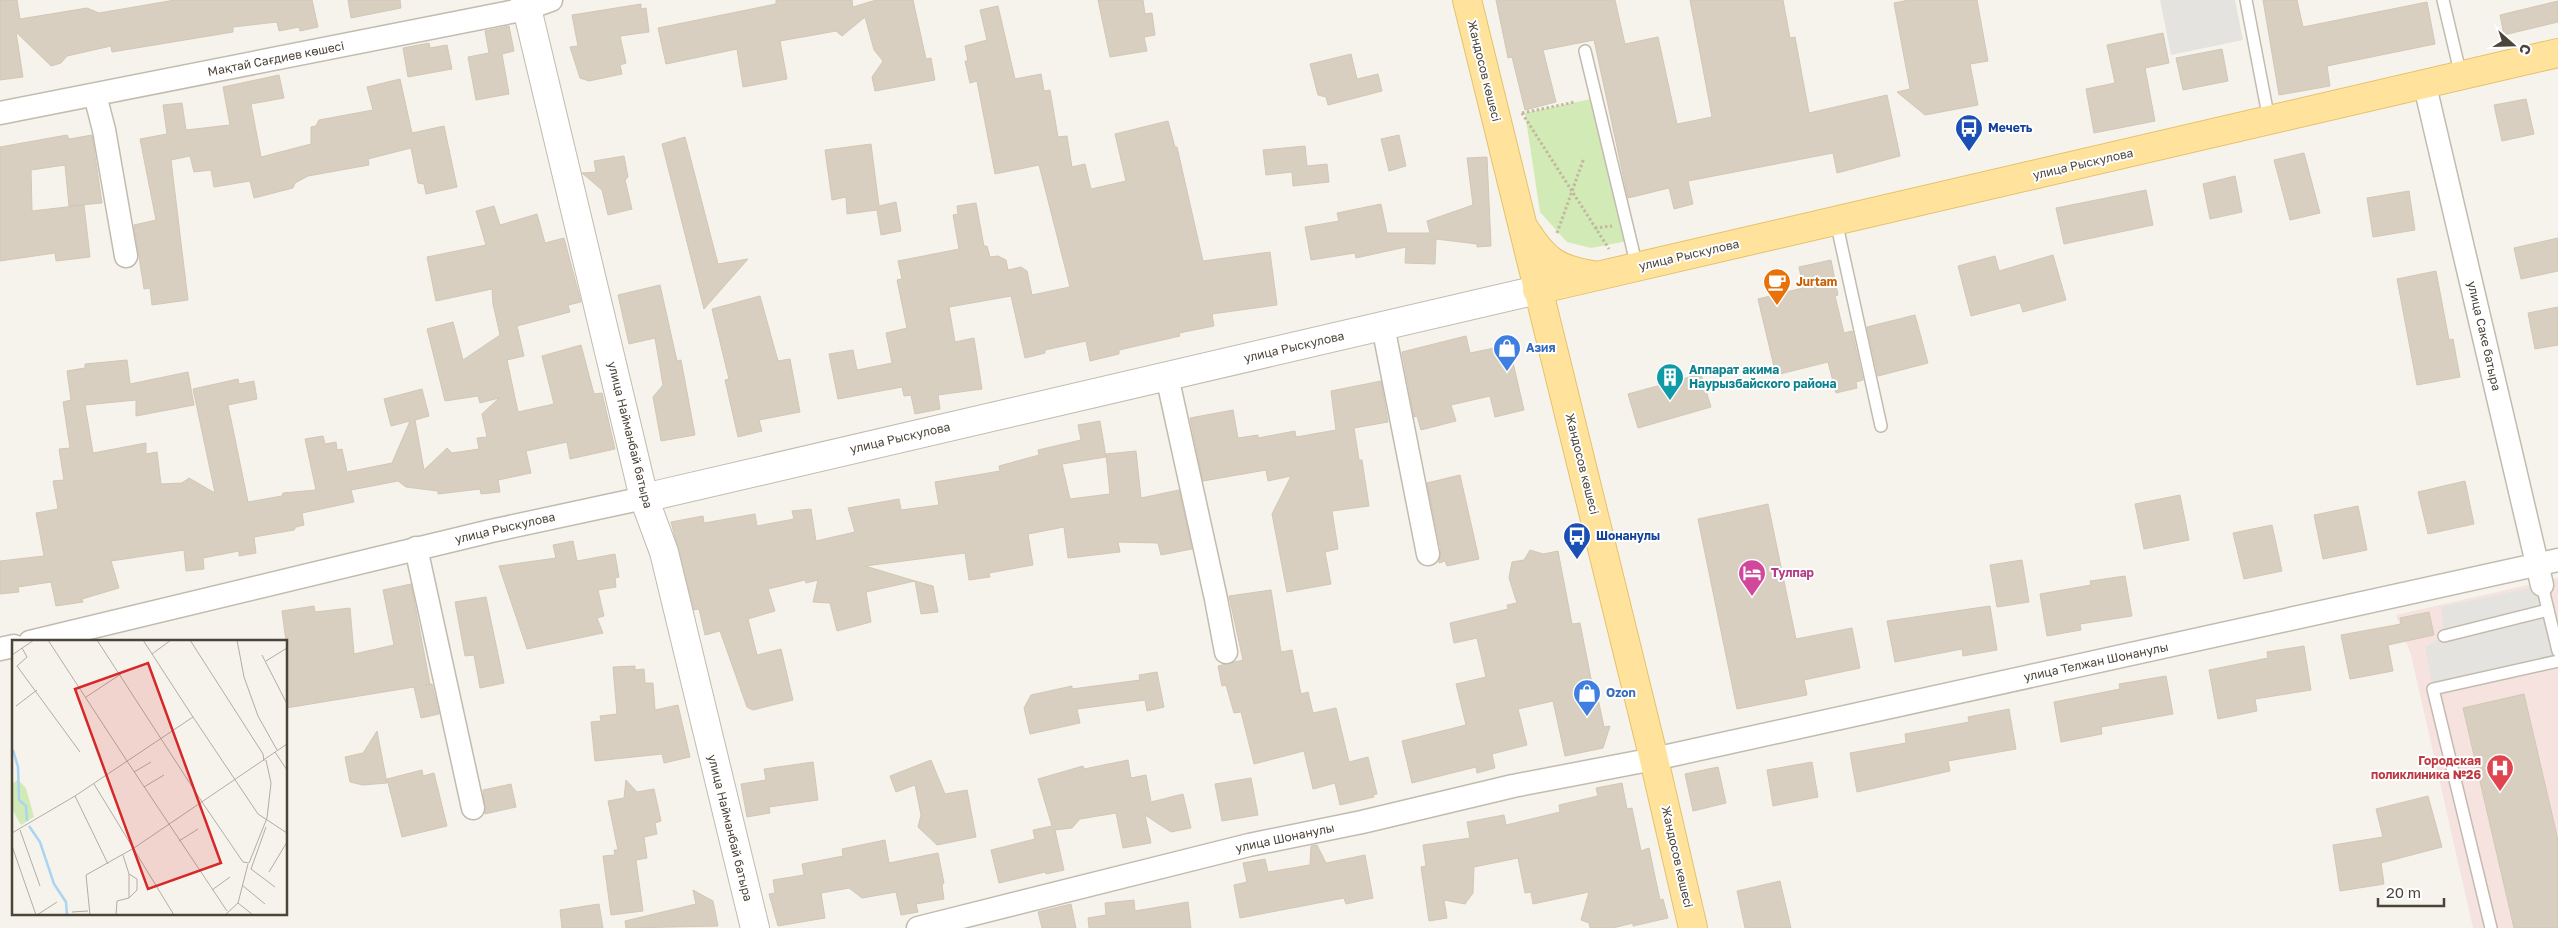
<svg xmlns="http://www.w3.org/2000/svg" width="2558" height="928" viewBox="0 0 2558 928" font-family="'Golos Text',sans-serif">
	<rect width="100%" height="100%" fill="#f6f3ec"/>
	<polygon fill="#f6e3e0" points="2558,578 2558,928 2473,928 2411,655 2396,615"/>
	<polygon fill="#d2eab5" points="1591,99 1628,241 1591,248 1567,242 1540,212 1525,113"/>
	<g fill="#e5e3e0">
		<polygon points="2160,0 2235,0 2243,40 2171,55"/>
		<polygon points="2542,585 2558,661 2433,689 2425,647 2444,636 2441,607"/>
	</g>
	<g fill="#d8cfc1" stroke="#d3c7b4">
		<polygon points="0,0 17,0 20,19 87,8 99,13 175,0 312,0 318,27 300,31 299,27 279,31 277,22 233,27 233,32 112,52 111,46 67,56 61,63 51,66 16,32 23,77 0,80"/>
		<polygon points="348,0 400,0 401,8 351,18"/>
		<polygon points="776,0 852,0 853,7 876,0 913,0 926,59 931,58 935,80 875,91 872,77 883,61 874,50 865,17 842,36 836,31 780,41 787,79 743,87 737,49 666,64 658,28 776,4"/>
		<polygon points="1098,0 1143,0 1145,14 1152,13 1155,35 1144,37 1147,51 1110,57"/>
		<polygon points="1496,0 1615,0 1625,44 1658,37 1677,124 1712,117 1690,0 1783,0 1790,38 1795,37 1809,113 1887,95 1900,156 1837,173 1833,153 1688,181 1693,204 1674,209 1669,188 1628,198 1594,40 1543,50 1556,102 1525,110 1512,57 1508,58"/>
		<polygon points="1909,0 1977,0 1988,61 1970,64 1978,105 1925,115 1897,92 1910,89 1894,3"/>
		<polygon points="2263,0 2297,0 2303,27 2427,2 2435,44 2327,66 2330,86 2279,95"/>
		<polygon points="2558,1 2558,22 2504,35 2500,15"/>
		<polygon points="641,4 641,9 646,8 649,32 620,36 626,63 620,65 622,74 589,81 580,78 570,47 578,46 572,15"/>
		<polygon points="998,6 1015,79 1041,74 1044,91 1050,90 1058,137 1067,136 1072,167 1085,164 1091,189 1126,181 1115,134 1168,121 1175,147 1177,147 1203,261 1270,252 1277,305 1212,314 1214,326 1179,333 1180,336 1119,350 1119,354 1090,361 1086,341 1045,350 1045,353 1025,358 1011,296 949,307 955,342 974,338 982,389 938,395 940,409 915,414 911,395 904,396 902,387 838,399 829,354 853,350 857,370 892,363 886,333 907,328 897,280 902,279 898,261 959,249 953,215 958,214 957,206 976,203 984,246 987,246 990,257 998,256 1006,260 1008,270 1021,267 1027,271 1032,295 1070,287 1039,165 995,174 977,81 970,83 965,61 968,61 965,46 987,40 980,10"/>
		<polygon points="509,26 514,51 502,54 509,94 476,100 468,57 489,53 485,31"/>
		<polygon points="2163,33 2169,63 2145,68 2155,121 2094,133 2086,89 2115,83 2107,45"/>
		<polygon points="429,43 430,48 447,45 452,69 408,77 403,48"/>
		<polygon points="2222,49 2228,81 2183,90 2176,58"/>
		<polygon points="1351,54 1357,79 1378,74 1382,91 1328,105 1326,97 1318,95 1310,64"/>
		<polygon points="279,75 284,98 251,104 261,157 311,144 311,127 316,126 319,120 373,110 367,87 400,79 412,133 444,126 457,187 426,194 424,184 418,183 411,148 368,159 369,165 308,176 295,183 293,188 254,198 250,181 214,187 211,170 194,172 190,156 171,160 188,300 152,305 150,288 144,289 134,225 156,220 140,139 167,134 163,105 182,103 186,130 230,125 223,87"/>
		<polygon points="2526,99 2534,134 2502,141 2494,105"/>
		<polygon points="67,135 69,139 92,135 102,203 69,206 65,165 31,170 32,211 84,205 90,257 56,261 55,253 0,261 0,147"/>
		<polygon points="1399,135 1406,166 1389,171 1381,139"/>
		<polygon points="685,137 718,264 748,259 704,309 662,144"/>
		<polygon points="871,144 879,206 896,202 901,231 881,235 877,210 847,214 846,197 832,200 825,150"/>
		<polygon points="1305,146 1307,166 1327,164 1329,182 1293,186 1292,172 1266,175 1263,150"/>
		<polygon points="2304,153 2320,213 2290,220 2274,160"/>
		<polygon points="624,156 628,177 625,180 632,209 608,215 602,190 582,173 596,172 594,161"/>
		<polygon points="1487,157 1491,246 1477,247 1477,244 1436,239 1435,264 1405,263 1406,247 1356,258 1355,253 1311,260 1305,227 1339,221 1337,213 1381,204 1387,233 1430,233 1427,221 1473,205 1467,158"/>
		<polygon points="2235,176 2242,212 2210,219 2203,184"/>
		<polygon points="2146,190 2153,225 2064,244 2056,208"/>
		<polygon points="2409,191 2415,230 2373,237 2367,198"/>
		<polygon points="494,206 500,225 537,214 545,243 564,238 581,302 568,305 570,312 517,326 524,356 507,360 518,412 554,404 542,356 581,345 594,394 602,393 615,449 570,459 567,442 526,451 531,473 498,480 500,492 481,494 480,489 438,494 438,491 406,487 398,481 351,490 354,502 302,513 304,525 296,527 294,530 254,537 256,553 239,556 239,551 203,558 204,569 186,571 184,550 111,561 119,588 82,599 83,602 56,606 51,582 18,587 19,592 0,594 0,561 44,556 36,513 58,509 53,481 64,480 59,449 70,448 63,402 71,400 67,371 85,368 85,364 127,360 130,384 188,372 194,405 136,416 136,400 85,405 93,453 146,443 146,454 157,452 161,484 182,483 189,478 215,493 193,389 238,379 239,384 254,381 257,399 228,405 248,502 282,496 283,493 316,490 305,439 323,436 325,444 336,442 337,450 342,449 347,472 392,463 410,421 391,426 384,399 422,389 429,416 415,420 424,470 447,448 452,453 479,449 477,438 487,437 482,414 499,398 480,403 478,396 445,401 427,329 453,322 463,360 500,335 493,304 492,289 436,301 427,257 486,245 476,211"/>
		<polygon points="2558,238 2558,271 2521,279 2514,248"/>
		<polygon points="2053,255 2066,300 2023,312 2020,303 1971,316 1958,266 1995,256 1999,271"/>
		<polygon points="1831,260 1838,295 1835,296 1844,333 1852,331 1863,380 1856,382 1857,388 1836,393 1828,362 1776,375 1758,299 1803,288 1799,267"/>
		<polygon points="2436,271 2449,340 2453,339 2460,377 2417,385 2397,279"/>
		<polygon points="660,285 677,361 681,360 695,435 661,441 653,397 663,385 655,338 629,344 618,295"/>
		<polygon points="760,296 778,361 790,359 800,412 759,420 762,431 738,437 725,380 729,379 712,309"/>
		<polygon points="2558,307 2558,345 2535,349 2528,313"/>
		<polygon points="1915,315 1928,363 1878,376 1867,327"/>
		<polygon points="1466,336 1470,353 1509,345 1524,410 1495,417 1490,396 1451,405 1456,421 1421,430 1417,416 1414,417 1402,352"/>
		<polygon points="1701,374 1711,407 1638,428 1628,394"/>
		<polygon points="1381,381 1388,422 1354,428 1359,460 1362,460 1369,506 1332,511 1338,549 1325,552 1331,584 1287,592 1272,514 1291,476 1268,481 1266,470 1203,481 1190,418 1233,410 1238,438 1258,435 1258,438 1295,431 1296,437 1336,430 1331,391"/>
		<polygon points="1100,421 1106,457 1062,464 1070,499 1110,494 1106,454 1136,451 1141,498 1179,490 1192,549 1161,555 1158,543 1118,542 1120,552 1068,558 1064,527 1028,534 1033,565 989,573 990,577 969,580 965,553 865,566 915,581 866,592 871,622 837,631 830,603 813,602 818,580 806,583 805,580 768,589 775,611 748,619 757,655 781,649 793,700 753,710 747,707 720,631 705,635 699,609 694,610 671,522 703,516 704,523 755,514 757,526 794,519 792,511 811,509 816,541 855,532 848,508 899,499 901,510 939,505 935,482 1000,471 999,466 1039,455 1038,450 1081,440 1078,425"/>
		<polygon points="1460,475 1479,559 1447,566 1445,561 1439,563 1439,561 1441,551 1427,483"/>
		<polygon points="2465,481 2474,524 2428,534 2418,492"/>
		<polygon points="2180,495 2189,540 2144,549 2135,504"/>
		<polygon points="1768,504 1796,639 1852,628 1860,668 1804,680 1807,695 1737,709 1698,519"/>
		<polygon points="2358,506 2367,550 2323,559 2314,515"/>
		<polygon points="2272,525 2282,571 2244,579 2233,533"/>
		<polygon points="573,541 577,561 615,554 619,577 615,578 616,587 598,590 604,616 597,618 603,633 527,649 499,566 556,558 553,545"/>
		<polygon points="1530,550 1543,554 1558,551 1572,624 1580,623 1593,689 1596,689 1604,727 1610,726 1603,748 1565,756 1553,701 1518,709 1527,745 1492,754 1495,768 1477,773 1476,767 1412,783 1402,741 1466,725 1456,684 1486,677 1477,638 1454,643 1450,623 1508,609 1507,605 1517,603 1509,578 1512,562 1524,560"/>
		<polygon points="2022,560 2029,602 1997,607 1990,565"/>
		<polygon points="2125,576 2132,616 2080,624 2081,630 2047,636 2040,594 2091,585 2090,581"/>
		<polygon points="915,581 933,586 938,612 921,614"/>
		<polygon points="411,584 430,684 425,685 432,684 439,714 421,718 414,687 286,708 286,641 282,611 314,606 315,612 350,608 354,654 394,645 383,590"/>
		<polygon points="1271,590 1281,652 1292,650 1301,694 1308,692 1313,713 1336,708 1349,762 1368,757 1377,794 1373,795 1374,797 1340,805 1335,783 1313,789 1304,751 1254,764 1241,712 1234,713 1226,685 1222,686 1218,666 1243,660 1229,596"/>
		<polygon points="486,597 504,683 480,688 474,655 465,656 455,602"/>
		<polygon points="1990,606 1997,650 1963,656 1962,649 1895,662 1887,621"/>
		<polygon points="2429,612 2434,635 2388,645 2393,671 2350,679 2341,635 2401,624 2400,618"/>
		<polygon points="2304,646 2311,690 2255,699 2257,711 2218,719 2209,670 2268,658 2267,652"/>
		<polygon points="635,666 635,670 644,669 645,683 653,683 655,710 678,705 690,757 664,763 662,754 595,761 591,722 601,721 600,716 617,714 613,667"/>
		<polygon points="1157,672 1164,707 1147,711 1145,700 1077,709 1080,723 1030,734 1024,708 1031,695 1072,686 1072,689 1140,680 1139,675"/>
		<polygon points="2166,676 2173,714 2101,727 2102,734 2061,742 2054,702 2120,689 2119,684"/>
		<polygon points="2524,694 2558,840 2558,928 2514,928 2463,708"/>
		<polygon points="2009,709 2016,749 1948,761 1950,771 1857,792 1850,753 1906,743 1905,734 1969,722 1968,717"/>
		<polygon points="377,731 387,783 363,785 350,782 345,757 363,753"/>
		<polygon points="931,760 945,794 967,790 976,837 937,845 918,827 921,815 915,785 896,792 890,776"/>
		<polygon points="1128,760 1131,778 1146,775 1151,802 1183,794 1191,828 1171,832 1145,815 1151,843 1123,848 1116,813 1080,819 1072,828 1055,830 1064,870 1046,874 1045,872 999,883 991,850 1035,839 1033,830 1052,826 1038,779 1083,766 1084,769"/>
		<polygon points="813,762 818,800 769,807 770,813 747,817 741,784 766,780 764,769"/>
		<polygon points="1812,762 1818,797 1773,806 1767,770"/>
		<polygon points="1718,767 1726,803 1693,811 1685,774"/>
		<polygon points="422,770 423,776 434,773 447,826 402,837 387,779"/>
		<polygon points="1251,778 1258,815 1222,821 1215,784"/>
		<polygon points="626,780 637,792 654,789 661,821 655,823 657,834 644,837 647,858 636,860 643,911 611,915 603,856 615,855 614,850 618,850 608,801 624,798"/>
		<polygon points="1622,783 1627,809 1632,808 1641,851 1649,848 1660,900 1663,899 1668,918 1633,926 1633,923 1613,928 1590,928 1589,923 1581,920 1589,892 1533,904 1531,892 1525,893 1518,858 1474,867 1473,893 1465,904 1444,900 1447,918 1429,921 1421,867 1426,866 1423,845 1470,838 1467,822 1504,815 1506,825 1560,812 1559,805 1598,796 1596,788"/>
		<polygon points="511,784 516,807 485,814 483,790"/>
		<polygon points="2428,796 2442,847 2381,863 2384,884 2340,891 2333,845 2383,837 2376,809"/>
		<polygon points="885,840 889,863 938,853 944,883 942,885 944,899 916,904 918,912 901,915 896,892 862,898 849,888 821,893 825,918 778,926 769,894 775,893 773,880 804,875 802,864 843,856 842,849"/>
		<polygon points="1317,845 1326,863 1365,855 1373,898 1346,904 1344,898 1240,918 1234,885 1247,882 1243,863 1265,859 1268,872 1310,865 1311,846"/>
		<polygon points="1780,881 1791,928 1745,928 1737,891"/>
		<polygon points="693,890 713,901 718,926 626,928 625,921 696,904"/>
		<polygon points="1134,900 1135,911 1188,902 1191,928 1089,928 1088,918 1106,915 1105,903"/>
		<polygon points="599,904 603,928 562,928 560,910"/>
		<polygon points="1071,904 1076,928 1042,928 1038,912"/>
	</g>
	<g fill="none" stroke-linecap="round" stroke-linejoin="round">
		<g stroke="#c2bbae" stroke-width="14">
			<g id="service">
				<polyline points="2246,0 2269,120"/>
				<polyline points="2443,0 2461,76"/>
				<polyline points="1585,51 1637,267"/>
				<polyline points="1836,221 1881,426"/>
				<polyline points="2542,585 2558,651"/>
				<polyline points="2444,636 2548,610"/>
				<polyline points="2491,928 2433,689 2558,661"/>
			</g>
		</g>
		<g stroke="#c2bbae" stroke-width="25">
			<g id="minor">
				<polyline points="2425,86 2542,585"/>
				<polyline points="95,95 104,130 126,256"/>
				<polyline points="0,113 526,9 551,0"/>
				<polyline points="1383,326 1428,554"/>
				<polyline points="1167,376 1216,599 1226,652"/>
				<polyline points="416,548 473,808"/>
				<polyline points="30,642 491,531 644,498"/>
				<polyline points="0,649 14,646"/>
				<polyline points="918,928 1249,845 1362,822 1513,786 1654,759 2558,560"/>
			</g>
		</g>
		<g stroke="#c2bbae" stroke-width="30">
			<g id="tertiary">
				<polyline points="525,0 644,498 664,552 755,928"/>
				<polyline points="644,498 1537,290"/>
			</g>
		</g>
		<g stroke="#e6c16a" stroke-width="30">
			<g id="primary">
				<polyline points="1467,0 1652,751 1693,928"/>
				<path d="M 1526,231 C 1545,261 1558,270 1593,275"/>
				<polyline points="1537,290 2558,53"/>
			</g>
		</g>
		<g stroke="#c4b79f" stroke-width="3" stroke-dasharray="2.5 2.5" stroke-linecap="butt">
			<polyline points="1522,113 1609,249"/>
			<polyline points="1522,113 1575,102"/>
			<polyline points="1595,228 1612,226"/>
			<polyline points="1557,233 1584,158"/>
		</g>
		<use href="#service" stroke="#fff" stroke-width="11"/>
		<use href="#minor" stroke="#fff" stroke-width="22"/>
		<use href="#tertiary" stroke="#fff" stroke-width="28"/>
		<use href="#primary" stroke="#ffe39c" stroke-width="28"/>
	</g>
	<defs>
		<g id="bus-pin" transform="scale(1.4375)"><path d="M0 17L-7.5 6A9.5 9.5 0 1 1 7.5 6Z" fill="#1a4fb4" stroke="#fff"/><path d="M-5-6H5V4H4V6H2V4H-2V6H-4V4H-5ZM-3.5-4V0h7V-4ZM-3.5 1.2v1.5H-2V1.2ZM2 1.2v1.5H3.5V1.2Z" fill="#fff"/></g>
		<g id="cafe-pin" transform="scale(1.4375)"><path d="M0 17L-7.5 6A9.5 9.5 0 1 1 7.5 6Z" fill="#e8710a" stroke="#fff"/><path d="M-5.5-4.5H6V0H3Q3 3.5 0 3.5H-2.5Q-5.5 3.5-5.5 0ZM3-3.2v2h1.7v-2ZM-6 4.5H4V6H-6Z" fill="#fff"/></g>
		<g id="shop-pin" transform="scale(1.4375)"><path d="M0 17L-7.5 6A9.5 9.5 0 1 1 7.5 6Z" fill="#3f7fe0" stroke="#fff"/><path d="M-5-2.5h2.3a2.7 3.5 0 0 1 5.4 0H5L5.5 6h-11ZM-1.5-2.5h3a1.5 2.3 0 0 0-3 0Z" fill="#fff"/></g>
		<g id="building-pin" transform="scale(1.4375)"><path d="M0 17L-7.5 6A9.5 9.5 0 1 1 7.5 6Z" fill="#0f9aa8" stroke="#fff"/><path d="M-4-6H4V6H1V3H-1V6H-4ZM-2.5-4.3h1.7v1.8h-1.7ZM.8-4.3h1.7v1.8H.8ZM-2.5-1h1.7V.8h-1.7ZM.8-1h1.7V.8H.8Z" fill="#fff"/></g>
		<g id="hotel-pin" transform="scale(1.4375)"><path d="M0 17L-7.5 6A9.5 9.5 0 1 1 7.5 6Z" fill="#d1479c" stroke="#fff"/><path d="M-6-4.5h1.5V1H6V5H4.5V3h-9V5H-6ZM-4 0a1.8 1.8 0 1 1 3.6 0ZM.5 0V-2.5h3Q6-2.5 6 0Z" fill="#fff"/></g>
		<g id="hospital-pin" transform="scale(1.4375)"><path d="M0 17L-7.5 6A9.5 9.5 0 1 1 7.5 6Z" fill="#e0444e" stroke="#fff"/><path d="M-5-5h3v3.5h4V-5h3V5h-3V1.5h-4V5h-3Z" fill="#fff"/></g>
	</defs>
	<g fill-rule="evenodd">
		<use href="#bus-pin" x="1969" y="128"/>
		<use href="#cafe-pin" x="1777" y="282"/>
		<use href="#shop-pin" x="1507" y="348"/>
		<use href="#building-pin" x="1670" y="377"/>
		<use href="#bus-pin" x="1577" y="536"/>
		<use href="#hotel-pin" x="1752" y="573"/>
		<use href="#shop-pin" x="1587" y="693"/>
		<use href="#hospital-pin" x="2500" y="768"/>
	</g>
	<g text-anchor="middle" stroke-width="4" stroke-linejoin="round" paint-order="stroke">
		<g font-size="12" fill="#4b4439" stroke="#fff">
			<text transform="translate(276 59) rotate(-11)" y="4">Мақтай Сағдиев көшесі</text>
			<text transform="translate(1484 71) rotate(76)" y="4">Жандосов көшесі</text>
			<text transform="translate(2083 164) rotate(-13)" y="4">улица Рыскулова</text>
			<text transform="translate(1689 255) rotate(-13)" y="4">улица Рыскулова</text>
			<text transform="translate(2484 336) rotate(77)" y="4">улица Саке батыра</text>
			<text transform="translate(1294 347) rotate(-13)" y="4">улица Рыскулова</text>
			<text transform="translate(630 435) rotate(76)" y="4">улица Найманбай батыра</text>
			<text transform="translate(900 438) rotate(-13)" y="4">улица Рыскулова</text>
			<text transform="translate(1582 464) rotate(76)" y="4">Жандосов көшесі</text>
			<text transform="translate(505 528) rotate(-13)" y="4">улица Рыскулова</text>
			<text transform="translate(2096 662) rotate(-12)" y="4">улица Телжан Шонанулы</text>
			<text transform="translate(730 828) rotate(76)" y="4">улица Найманбай батыра</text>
			<text transform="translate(1285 838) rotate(-12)" y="4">улица Шонанулы</text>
			<text transform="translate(1677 857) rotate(77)" y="4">Жандосов көшесі</text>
		</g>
		<g font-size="12" font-weight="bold" fill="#164399" stroke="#fff" text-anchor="start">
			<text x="1988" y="132">Мечеть</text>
			<text x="1596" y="540">Шонанулы</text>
		</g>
		<g font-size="12" font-weight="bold" fill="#c56008" stroke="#fff" text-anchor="start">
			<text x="1796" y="286">Jurtam</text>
		</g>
		<g font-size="12" font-weight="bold" fill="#366cbe" stroke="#fff" text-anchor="start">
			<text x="1526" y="352">Азия</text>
			<text x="1606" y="697">Ozon</text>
		</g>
		<g font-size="12" font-weight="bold" fill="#0d838f" stroke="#fff" text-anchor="start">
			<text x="1689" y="374">Аппарат акима<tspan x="1689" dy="14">Наурызбайского района</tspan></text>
		</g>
		<g font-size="12" font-weight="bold" fill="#b23c85" stroke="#fff" text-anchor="start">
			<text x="1771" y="577">Тулпар</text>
		</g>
		<g font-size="12" font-weight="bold" fill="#be3a42" stroke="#fff" text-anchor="end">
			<text x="2481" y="765">Городская<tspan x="2481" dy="14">поликлиника №26</tspan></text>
		</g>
	</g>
	<g transform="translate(12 640)">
		<rect width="275" height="275" fill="#f6f3ec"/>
		<path d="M 6,140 L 14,148 L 22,177 L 9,185 L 0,169 L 1,143 Z" fill="#d2eab5"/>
		<path fill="none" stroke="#a9d4f2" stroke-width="2.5" d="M 1,110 L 6,127 L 7,160 L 14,166 L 15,181M 17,186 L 28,202 L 42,244 L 54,262 L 55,275"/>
		<path fill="none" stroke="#b2ada4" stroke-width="1" d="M 36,0 L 115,121M 85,0 L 190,162M 178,0 L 251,114 L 252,121M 225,0 L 232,37 L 246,76 L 265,110M 10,8 L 15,17 L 5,26 L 68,112M 140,14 L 159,0M 0,15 L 22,0M 250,15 L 275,64M 254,21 L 275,8M 74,57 L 109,34M 4,66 L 25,50M 181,77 L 246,174 L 275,193M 263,112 L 275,130M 115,121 L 215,271M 122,132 L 139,122M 82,144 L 162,275M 132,147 L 152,135M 63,156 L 96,224M 190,162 L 231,222 L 237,223 L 255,178 L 259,143 L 254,120M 254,187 L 239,229 L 263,247M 8,190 L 28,246M 0,193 L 63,156 L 181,77 L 131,0M 167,201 L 186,189M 0,206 L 24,275M 257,232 L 275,202M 230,245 L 253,264M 200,250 L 218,237M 117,258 L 117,234M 226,263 L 241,275M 60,272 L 76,271M 25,275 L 45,262M 78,275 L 74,235 L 122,208 L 275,104M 104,275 L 105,261 L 117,258 L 125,250 L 125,239 L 117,234 L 111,215M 213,275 L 226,263 L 236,224"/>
		<path fill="#d62828" fill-opacity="0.15" stroke="#d62828" stroke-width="2.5" d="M 136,23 L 209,223 L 136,249 L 63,49 Z"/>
		<rect width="275" height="275" fill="none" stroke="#4b4439" stroke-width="2.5"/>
	</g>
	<g transform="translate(2513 45) rotate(110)" stroke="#ffffff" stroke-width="4" paint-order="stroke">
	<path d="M0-4L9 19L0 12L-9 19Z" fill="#4b4439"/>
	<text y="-8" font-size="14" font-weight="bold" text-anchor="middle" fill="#4b4439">С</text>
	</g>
	<path d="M2378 898v8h66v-8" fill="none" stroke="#4b4439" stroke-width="2.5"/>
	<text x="2386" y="898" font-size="15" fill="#4b4439" stroke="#ffffff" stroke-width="4" paint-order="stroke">20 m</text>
</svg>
